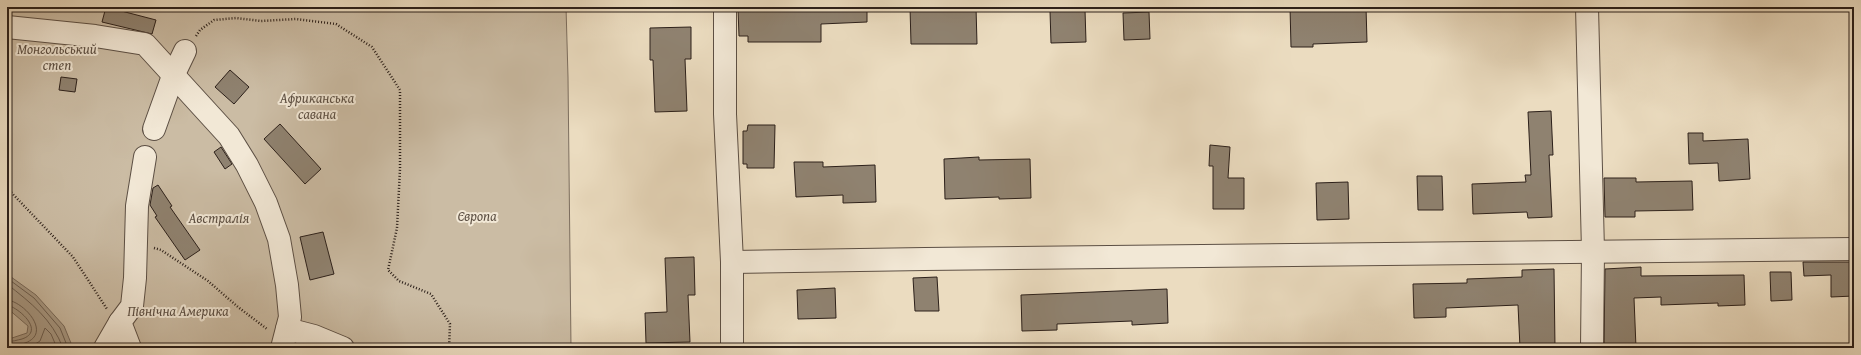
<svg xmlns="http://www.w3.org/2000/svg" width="1861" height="355" viewBox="0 0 1861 355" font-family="'Gentium Book Plus',serif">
	<rect width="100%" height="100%" fill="#ebdcc0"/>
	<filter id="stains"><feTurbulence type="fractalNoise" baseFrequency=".005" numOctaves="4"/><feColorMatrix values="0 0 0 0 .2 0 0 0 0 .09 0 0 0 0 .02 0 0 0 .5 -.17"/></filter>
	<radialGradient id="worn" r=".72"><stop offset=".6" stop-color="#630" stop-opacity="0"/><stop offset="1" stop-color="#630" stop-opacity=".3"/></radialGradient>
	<polygon fill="#cbbca4" stroke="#7c6e5f" points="7,7 566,7 568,77 571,348 7,348"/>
	<polygon fill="#aa9c88" stroke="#786a5c" points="7,274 36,295 64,326 73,348 7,348 7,337 12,338 27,333 28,326 7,308"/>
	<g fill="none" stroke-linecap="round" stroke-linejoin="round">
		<g stroke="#6b5e51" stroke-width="1">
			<polyline points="7,278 34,298 60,328 68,348"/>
			<path d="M 7,284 C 31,303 52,319 63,348"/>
			<path d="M 7,300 C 23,301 53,333 25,343 C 19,345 14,347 7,346"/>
			<path d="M 7,305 C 18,307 46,331 22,339 C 17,340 13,342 7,341"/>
			<polyline points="29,348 40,341 45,328 51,334 57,348"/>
		</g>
	</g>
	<g fill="#8f8270" stroke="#2c201a">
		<polygon points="106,7 156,20 152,34 102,22"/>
		<polygon points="743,7 867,7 867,22 821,24 821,42 748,42 748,36 739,36 738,9 744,9"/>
		<polygon points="910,7 976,7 977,44 911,44"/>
		<polygon points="1290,7 1311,7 1311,9 1366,7 1367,42 1313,44 1313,47 1291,47"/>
		<polygon points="1085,10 1086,42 1051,43 1050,11"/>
		<polygon points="1149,12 1150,39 1124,40 1123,13"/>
		<polygon points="691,27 691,59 685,59 687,111 655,112 653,60 650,60 650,28"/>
		<polygon points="230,70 249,87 234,104 215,87"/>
		<polygon points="61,77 77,79 75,92 59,90"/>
		<polygon points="1551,111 1553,155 1549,155 1552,217 1528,218 1527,212 1473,214 1472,184 1526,182 1525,175 1531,175 1528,112"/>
		<polygon points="280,124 321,169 305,184 264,139"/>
		<polygon points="748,125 775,125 774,168 747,168 747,164 743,164 743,131 747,131"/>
		<polygon points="1688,133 1703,133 1703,141 1748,139 1750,179 1719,181 1718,163 1689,164"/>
		<polygon points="1210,145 1230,147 1228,178 1244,178 1244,209 1213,209 1213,166 1209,166"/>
		<polygon points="221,147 232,164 225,169 214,152"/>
		<polygon points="979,157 979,160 1030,159 1031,198 999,199 999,197 945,199 944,159"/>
		<polygon points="794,162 823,162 823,167 875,165 876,202 843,203 843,195 796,197"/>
		<polygon points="1417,176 1442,176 1443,210 1418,210"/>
		<polygon points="1604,178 1636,178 1636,182 1692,181 1693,210 1635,211 1635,217 1605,217"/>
		<polygon points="1348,182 1349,219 1317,220 1316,183"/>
		<polygon points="158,185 172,206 170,207 200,250 185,260 155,217 157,216 150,205 153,188"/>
		<polygon points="323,232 334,274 310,280 300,237"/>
		<polygon points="694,257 695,295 688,295 690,342 646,343 645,313 667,312 665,258"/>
		<polygon points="1803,262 1854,262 1854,296 1831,297 1831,275 1804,276"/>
		<polygon points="1641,267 1641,276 1744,275 1745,305 1718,306 1718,303 1661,305 1661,297 1634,298 1636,348 1604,348 1605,269"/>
		<polygon points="1554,269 1555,348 1520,348 1518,305 1446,308 1446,317 1414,318 1413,284 1467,283 1467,279 1522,277 1522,270"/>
		<polygon points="1770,272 1791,272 1792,300 1771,301"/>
		<polygon points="937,277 939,311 915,311 913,278"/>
		<polygon points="835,288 836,318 798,319 797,290"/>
		<polygon points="1167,289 1168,323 1132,325 1132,321 1057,324 1057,330 1022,331 1021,295"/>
	</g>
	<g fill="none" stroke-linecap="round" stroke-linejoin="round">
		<g stroke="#5c4f44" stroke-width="24">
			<g id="minor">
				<polyline points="725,7 725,114 732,262 732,348"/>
				<polyline points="1587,7 1593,251 1592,348"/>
				<polyline points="7,27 95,36 145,44 229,136 247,165 266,203 279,239 287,285 290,317 282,348"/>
				<polyline points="154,129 173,76 185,51"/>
				<polyline points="732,262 925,259 1854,249"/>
				<polyline points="287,329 314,336 343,348"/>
				<polyline points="105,348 120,322"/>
				<polyline points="130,348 120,322 132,306 135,278 137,206 145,157"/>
			</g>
		</g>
		<g stroke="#2c201a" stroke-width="2.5" stroke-dasharray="1 2" stroke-linecap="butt">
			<polyline points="196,36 200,30 214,20 236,18 261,21 296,19 336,24 372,47 400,90 400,169 397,228 388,270 399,281 431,294 450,324 449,348"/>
			<polyline points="7,188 73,257 107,309"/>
			<polyline points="154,248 161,250 208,281 238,307 267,329"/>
		</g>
		<use href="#minor" stroke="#f2e8d6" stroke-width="22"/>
	</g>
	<g text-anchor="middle" stroke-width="4" stroke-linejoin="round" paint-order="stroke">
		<g font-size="14" font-style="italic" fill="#5c4f43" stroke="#f2e8d6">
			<text x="57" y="54">Монгольський<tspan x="57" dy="16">степ</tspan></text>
			<text x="317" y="103">Африканська<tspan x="317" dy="16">савана</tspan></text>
			<text x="477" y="221">Європа</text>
			<text x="219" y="223">Австралія</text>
			<text x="178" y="316">Північна Америка</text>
		</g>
	</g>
	<rect width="1861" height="355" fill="none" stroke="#ebdcc0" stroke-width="24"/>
	<rect x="8" y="8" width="1845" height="339" fill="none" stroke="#2c201a" stroke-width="2"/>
	<rect x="12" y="12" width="1837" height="331" fill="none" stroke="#2c201a"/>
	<rect width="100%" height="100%" filter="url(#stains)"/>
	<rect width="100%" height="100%" fill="url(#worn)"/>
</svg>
